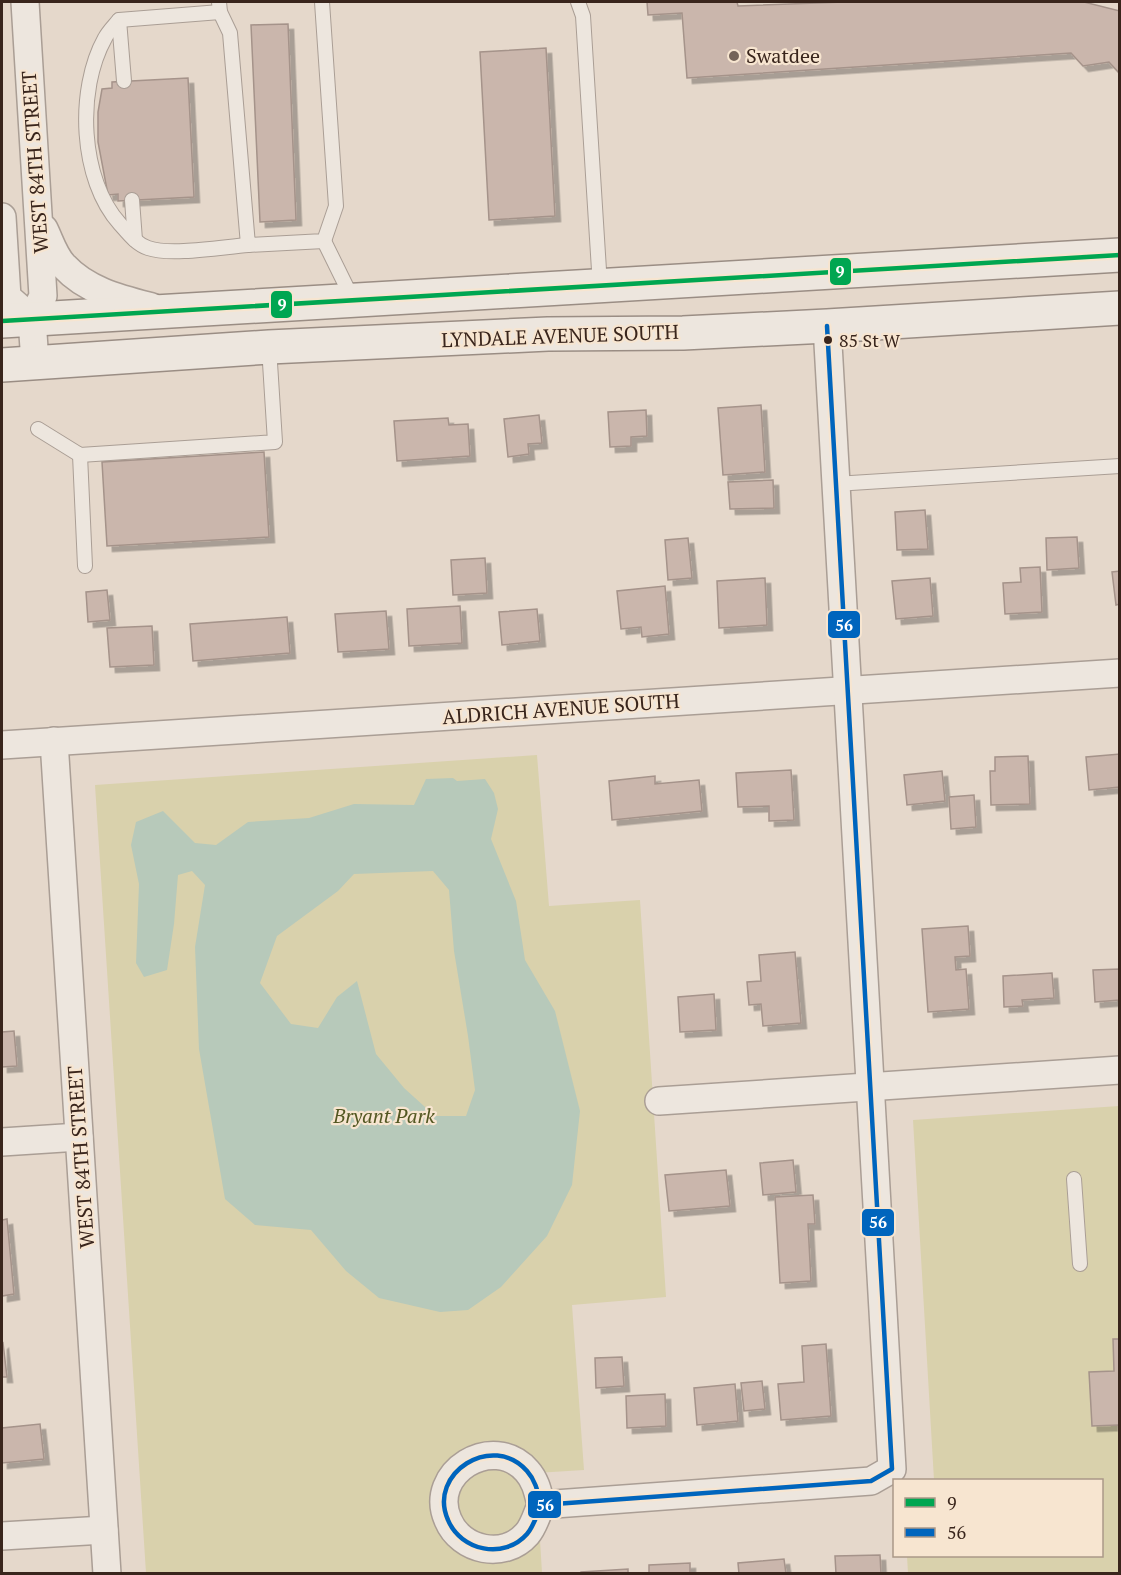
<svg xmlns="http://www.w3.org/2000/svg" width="1121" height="1575" viewBox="0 0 1121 1575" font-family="'PT Serif',serif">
	<defs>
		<filter id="shadow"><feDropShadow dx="5.5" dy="5.5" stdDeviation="0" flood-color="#0004"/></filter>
	</defs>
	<rect width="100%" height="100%" fill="#e5d8cb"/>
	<g fill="#d9d1ac">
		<polygon points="537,755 549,906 640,900 666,1297 572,1305 584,1470 536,1473 542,1573 146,1573 95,785"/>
		<polygon points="1119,1106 1119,1573 908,1573 907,1556 1102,1556 1102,1480 934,1480 913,1120"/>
	</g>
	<path fill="#b7c9ba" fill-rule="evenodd" d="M 453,778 L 457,781 L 485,779 L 494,793 L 498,809 L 491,839 L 516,901 L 525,960 L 555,1011 L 580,1111 L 572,1185 L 547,1236 L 501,1287 L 468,1310 L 440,1312 L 379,1298 L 346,1271 L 311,1230 L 255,1225 L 225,1199 L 199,1049 L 195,947 L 205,885 L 192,871 L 178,875 L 174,924 L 167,970 L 144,977 L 136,963 L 139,884 L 131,845 L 136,822 L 163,811 L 195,843 L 216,845 L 248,822 L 309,818 L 354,804 L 414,805 L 426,779 ZM 433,871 L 449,890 L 454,951 L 468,1036 L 475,1090 L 466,1116 L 435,1116 L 404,1088 L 376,1054 L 357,981 L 337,997 L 318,1028 L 291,1024 L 260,983 L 277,936 L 338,891 L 354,874 Z"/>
	<g fill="#cab6ac" stroke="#a5938a" stroke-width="1.5" filter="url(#shadow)">
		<polygon points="647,2 737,2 738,6 844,2 1084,2 1120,11 1120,74 1109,62 1083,66 1071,53 687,78 682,13 648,15"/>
		<polygon points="288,24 296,220 260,222 251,25"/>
		<polygon points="546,48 555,216 489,220 480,52"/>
		<polygon points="188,78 194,197 118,201 118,194 108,195 98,142 98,112 102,89 112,88 112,82"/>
		<polygon points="761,405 765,472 723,475 718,408"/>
		<polygon points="646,410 647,436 631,437 631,446 610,447 608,412"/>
		<polygon points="539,415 542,443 528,444 529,454 508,457 504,419"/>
		<polygon points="448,418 449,425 468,424 470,456 397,461 394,421"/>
		<polygon points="264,452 269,537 107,546 102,462"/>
		<polygon points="773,480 774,508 730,509 728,482"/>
		<polygon points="925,510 928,549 897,550 895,512"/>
		<polygon points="1077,537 1079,568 1047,570 1046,538"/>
		<polygon points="688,538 692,578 668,580 665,540"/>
		<polygon points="485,558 487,593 453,595 451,560"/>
		<polygon points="1040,567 1042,612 1005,614 1003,583 1021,582 1020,568"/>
		<polygon points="1120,571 1120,604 1116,605 1112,572"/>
		<polygon points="765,578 767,625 719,628 717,581"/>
		<polygon points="930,578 933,616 896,619 892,581"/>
		<polygon points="665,586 669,634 642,637 641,627 621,629 617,591"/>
		<polygon points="107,590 110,620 88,622 86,592"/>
		<polygon points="460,606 462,643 409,646 407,609"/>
		<polygon points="537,609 540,641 502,645 499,612"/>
		<polygon points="386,611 389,649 338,652 335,614"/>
		<polygon points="287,617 290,653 193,661 190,624"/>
		<polygon points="152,626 154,665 110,667 107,628"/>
		<polygon points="1120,754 1120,787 1089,790 1086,757"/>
		<polygon points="1028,756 1030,804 991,805 990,771 995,771 995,757"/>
		<polygon points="791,770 794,820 769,821 769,806 738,807 736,773"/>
		<polygon points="942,771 945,801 907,805 904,775"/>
		<polygon points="655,776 655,784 699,780 702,811 612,820 609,781"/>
		<polygon points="974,795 976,827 951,829 949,797"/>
		<polygon points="968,926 970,956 955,957 956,970 966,969 969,1009 928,1012 922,929"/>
		<polygon points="795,952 801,1023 763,1026 761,1004 749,1005 747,982 761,981 759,955"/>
		<polygon points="1120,969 1120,1000 1095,1002 1093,970"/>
		<polygon points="1052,973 1054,998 1022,1000 1023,1006 1004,1007 1003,976"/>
		<polygon points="714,994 716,1030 680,1032 678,997"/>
		<polygon points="14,1031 17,1066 2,1067 2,1032"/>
		<polygon points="793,1160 796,1192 763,1195 760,1163"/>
		<polygon points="726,1170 730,1206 669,1211 665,1175"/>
		<polygon points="813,1195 815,1224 808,1224 811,1281 780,1283 775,1197"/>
		<polygon points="7,1219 14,1294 2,1296 2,1220"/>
		<polygon points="1113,1339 1120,1339 1120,1447 1118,1425 1092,1426 1089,1372 1114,1371"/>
		<polygon points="3,1343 7,1377 2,1377 2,1344"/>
		<polygon points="826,1344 831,1416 781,1420 778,1384 804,1382 802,1346"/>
		<polygon points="622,1357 624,1386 596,1388 595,1358"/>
		<polygon points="762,1381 765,1409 744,1411 741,1383"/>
		<polygon points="735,1384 738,1421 697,1425 694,1388"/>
		<polygon points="665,1394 666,1426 627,1428 626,1396"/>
		<polygon points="40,1424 44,1459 2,1463 2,1428"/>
		<polygon points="880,1555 881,1574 836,1574 835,1556"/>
		<polygon points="784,1559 786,1574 739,1574 738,1563"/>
		<polygon points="690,1563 690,1574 649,1574 649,1565"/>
		<polygon points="628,1569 628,1574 581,1574 581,1572"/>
	</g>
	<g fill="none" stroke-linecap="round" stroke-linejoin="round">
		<g stroke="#aa9e95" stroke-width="16">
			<g id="service">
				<polyline points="219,2 220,12 230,33 248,245 324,241 336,206 322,2"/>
				<polyline points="578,2 583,16 600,286"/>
				<path d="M 220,12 L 119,20 C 114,26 108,32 105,38 C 76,90 80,180 120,224 C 128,233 136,244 148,248 C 171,256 222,247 248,245"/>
				<polyline points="119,20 124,81"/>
				<polyline points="132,200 135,240"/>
				<polyline points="324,241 353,300"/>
				<polyline points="38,429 80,455 275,442 269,347"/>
				<polyline points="80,455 85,566"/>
				<polyline points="835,484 1120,466"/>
				<polyline points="1074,1179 1080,1264"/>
			</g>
		</g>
		<g stroke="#aa9e95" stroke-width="30">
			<g id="minor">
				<polyline points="25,2 43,296 32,319 35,363"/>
				<polyline points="2,217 7,297 32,319"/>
				<path d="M 44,229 C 50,241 54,256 64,266 C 87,291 121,299 152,307"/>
				<polyline points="54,741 107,1574"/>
				<polyline points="2,745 1120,673"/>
				<polyline points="659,1101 1120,1070"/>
				<polyline points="2,1142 79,1137"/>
				<path d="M 541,1505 C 537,1514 534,1526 527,1534 C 504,1560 461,1551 448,1520 C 427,1473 493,1432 527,1471 C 536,1481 538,1493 541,1505 L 871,1481 L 892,1469 L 827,326"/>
				<polyline points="2,1536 104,1530"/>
			</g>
		</g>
		<g stroke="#9a8d84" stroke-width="36">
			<g id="secondary">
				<polyline points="2,321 1120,255"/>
				<polyline points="2,365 269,347 548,334 683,333 827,326 1120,308"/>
			</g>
		</g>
		<use href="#service" stroke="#ede6de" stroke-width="14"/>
		<use href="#minor" stroke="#ede6de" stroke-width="27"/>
		<use href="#secondary" stroke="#ede6de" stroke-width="33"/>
		<g stroke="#f7e5d0" stroke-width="9">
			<polyline id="bus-1" points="2,321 1120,255"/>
		</g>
		<g stroke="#f7e5d0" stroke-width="9">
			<path id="bus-2" d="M 541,1505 C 537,1514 534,1526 527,1534 C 504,1560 461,1551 448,1520 C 427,1473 493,1432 527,1471 C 536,1481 538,1493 541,1505 L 871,1481 L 892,1469 L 827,326"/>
		</g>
		<use href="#bus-1" stroke="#00a651" stroke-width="4.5"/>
		<use href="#bus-2" stroke="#0065bd" stroke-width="4.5"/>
	</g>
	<circle fill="#756459" stroke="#f7e5d0" stroke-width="2" cx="734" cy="56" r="6"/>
	<circle fill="#39251c" stroke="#f7e5d0" stroke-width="2" cx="828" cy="340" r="5"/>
	<g text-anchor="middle" stroke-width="4.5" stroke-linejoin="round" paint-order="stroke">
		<g font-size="18" fill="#39251c" stroke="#f7e5d0" text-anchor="start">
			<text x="839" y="347">85 St W</text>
		</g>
		<g font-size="20" fill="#39251c" stroke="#f7e5d0" text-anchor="start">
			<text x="746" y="63">Swatdee</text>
		</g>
		<g font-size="20" fill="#39251c" stroke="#f7e5d0">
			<text transform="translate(35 162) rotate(-94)" y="7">WEST 84TH STREET</text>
			<text transform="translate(560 336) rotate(-2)" y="7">LYNDALE AVENUE SOUTH</text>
			<text transform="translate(561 709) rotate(-4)" y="7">ALDRICH AVENUE SOUTH</text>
			<text transform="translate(81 1157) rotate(-94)" y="7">WEST 84TH STREET</text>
		</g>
		<g font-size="20" font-style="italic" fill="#535722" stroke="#f7e5d0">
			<text x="384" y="1123">Bryant Park</text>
		</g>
	</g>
	<g stroke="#f7e5d0" stroke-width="2">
		<rect x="829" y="257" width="23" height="29" rx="6" fill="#00a651"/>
		<rect x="270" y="290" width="23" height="29" rx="6" fill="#00a651"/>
		<rect x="827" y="610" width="34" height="29" rx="6" fill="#0065bd"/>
		<rect x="861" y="1208" width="34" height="29" rx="6" fill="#0065bd"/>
		<rect x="527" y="1490" width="35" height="29" rx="6" fill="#0065bd"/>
	</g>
	<g font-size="16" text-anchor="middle" font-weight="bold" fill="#fff">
		<text x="840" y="277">9</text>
		<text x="282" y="310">9</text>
		<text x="844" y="631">56</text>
		<text x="878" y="1228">56</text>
		<text x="545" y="1511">56</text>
	</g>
	<rect width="1121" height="1575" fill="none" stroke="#39251c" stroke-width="6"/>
	<rect x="893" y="1479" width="210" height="78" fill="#f7e5d0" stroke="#ab9888" stroke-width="1.5"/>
	<rect x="905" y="1498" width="30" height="9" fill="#00a651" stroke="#ab9888" stroke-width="1.5"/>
	<text x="947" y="1509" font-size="18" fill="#39251c">9</text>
	<rect x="905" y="1528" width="30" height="9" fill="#0065bd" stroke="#ab9888" stroke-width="1.5"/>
	<text x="947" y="1539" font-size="18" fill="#39251c">56</text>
</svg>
